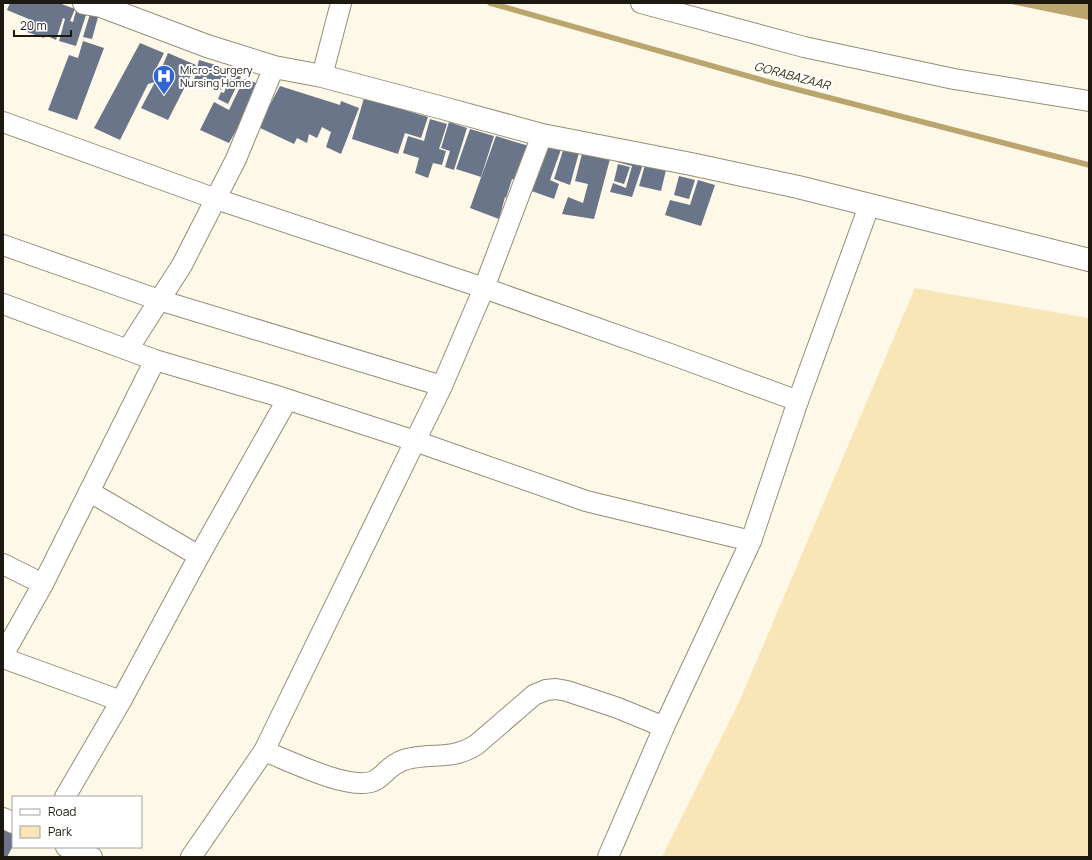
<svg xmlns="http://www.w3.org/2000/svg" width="1092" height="860" viewBox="0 0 1092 860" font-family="Manrope,sans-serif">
	<rect width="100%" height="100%" fill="#fef8e9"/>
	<polygon fill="#f8e6b6" points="915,288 1089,318 1089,857 662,857 740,700"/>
	<polygon fill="#b9a56d" points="1006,3 1089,3 1089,20"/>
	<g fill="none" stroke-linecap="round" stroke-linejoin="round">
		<polyline stroke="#b9a56d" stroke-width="5.5" points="490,3 776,84 1089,165"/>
	</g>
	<g fill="#6a758a">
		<polygon points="10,3 59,3 75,9 70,21 73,22 76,11 86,15 76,46 59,41 65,19 69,21 63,18 56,40 45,35 44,38 27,32 31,20 7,10"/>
		<polygon points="90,14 98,17 92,39 83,37"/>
		<polygon points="83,41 104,48 77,120 48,110 69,55 78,58"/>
		<polygon points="140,43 164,53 154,73 159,74 168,53 196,65 168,120 141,108 155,82 148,84 120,140 94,128"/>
		<polygon points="199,60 229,69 221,90 194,80"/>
		<polygon points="231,73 241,77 228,104 218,99 221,92 224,93"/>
		<polygon points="244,79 260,84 244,117 229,143 200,130 214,102 229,110"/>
		<polygon points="280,86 340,105 341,101 359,108 341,154 326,147 331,132 322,127 317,138 309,134 307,143 297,138 294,144 258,127"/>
		<polygon points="364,98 428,117 421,138 405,133 398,154 352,139"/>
		<polygon points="430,119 447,124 439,149 446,151 442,165 433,163 428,178 415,173 419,158 403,153 408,136 424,141"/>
		<polygon points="449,122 467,128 454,170 445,167 450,151 441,148"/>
		<polygon points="470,129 494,136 481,177 456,169"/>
		<polygon points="496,136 529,146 518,180 512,179 506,198 505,197 499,219 470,208"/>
		<polygon points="542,138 563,144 550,180 559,184 554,199 523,188"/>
		<polygon points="565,144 580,149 570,185 554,179"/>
		<polygon points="583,150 610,159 594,219 562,214 568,197 583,203 588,184 575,181"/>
		<polygon points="619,157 643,164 632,197 610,192 613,183 626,188 632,166 617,162"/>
		<polygon points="618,164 630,167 624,184 614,181"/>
		<polygon points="645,165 666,170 661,191 639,186"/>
		<polygon points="679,176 695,180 689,199 674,195"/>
		<polygon points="698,180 715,185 701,226 665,215 670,200 690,205"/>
		<polygon points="3,824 13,831 13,846 7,857 3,857"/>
	</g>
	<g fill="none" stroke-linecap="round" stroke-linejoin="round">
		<g stroke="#958d75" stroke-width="22">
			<g id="minor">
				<polyline points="641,3 804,47 954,79 1089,101"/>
				<polyline points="322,76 341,3"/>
				<polyline points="3,122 216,199 484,288 673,355 798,401"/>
				<polyline points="3,245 159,300 442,386"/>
				<polyline points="3,304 155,360 274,395 415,441 586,501 751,541"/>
				<polyline points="128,349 182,265 236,159 274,67"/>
				<polyline points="90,492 199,556"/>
				<polyline points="3,564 43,584"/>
				<polyline points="3,655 43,584 155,360"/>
				<polyline points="3,658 121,701"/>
				<path d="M 264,751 C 290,761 345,789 371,782 C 379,780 384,773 390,768 C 396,763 404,759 412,758 C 437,753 452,760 476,745 L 534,695 L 546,690 L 556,689 L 567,691 L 618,708 L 664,727"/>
				<polyline points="65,797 121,701 199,556 287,400"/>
				<polyline points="3,818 13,823"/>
				<polyline points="66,847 92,857"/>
				<polyline points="191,857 264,751 442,386 484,288 542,135"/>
				<polyline points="608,857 664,727 751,541 798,401 869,206"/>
			</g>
		</g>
		<g stroke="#958d75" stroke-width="24">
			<polyline id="major" points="84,3 101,6 207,46 274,67 322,76 439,107 542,135 691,164 798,187 1089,260"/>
		</g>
		<use href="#minor" stroke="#fff" stroke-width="20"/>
		<use href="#major" stroke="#fff" stroke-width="22"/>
	</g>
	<defs>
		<g id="hospital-pin" transform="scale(1.15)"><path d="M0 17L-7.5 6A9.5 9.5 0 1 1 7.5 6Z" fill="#2e65d3" stroke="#fff"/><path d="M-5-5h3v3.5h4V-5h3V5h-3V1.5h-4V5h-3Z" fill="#fff"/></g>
	</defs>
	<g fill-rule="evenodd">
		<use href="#hospital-pin" x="164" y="76"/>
	</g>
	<g text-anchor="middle" stroke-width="4" stroke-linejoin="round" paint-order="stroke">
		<g font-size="11" fill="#1d1910" stroke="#fff" text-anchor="start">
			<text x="180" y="74">Micro-Surgery<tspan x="180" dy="13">Nursing Home</tspan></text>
		</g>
		<g font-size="12" font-style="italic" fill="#342b10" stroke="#fff">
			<text transform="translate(792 76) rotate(15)" y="4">GORABAZAAR</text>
		</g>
	</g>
	<rect width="1092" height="860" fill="none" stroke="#1d1910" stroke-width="8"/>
	<rect x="12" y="796" width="130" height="52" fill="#ffffff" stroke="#a5a39f"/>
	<rect x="20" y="809" width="20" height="6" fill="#ffffff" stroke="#a5a39f"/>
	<text x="48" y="816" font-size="12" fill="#1d1910">Road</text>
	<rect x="20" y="826" width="20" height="12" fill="#f8e6b6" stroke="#a5a39f"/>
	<text x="48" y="836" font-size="12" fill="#1d1910">Park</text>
	<path d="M14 30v6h57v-6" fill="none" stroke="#1d1910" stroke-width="2"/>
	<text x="20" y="30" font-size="12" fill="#1d1910" stroke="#ffffff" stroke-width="3" paint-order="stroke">20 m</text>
</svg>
